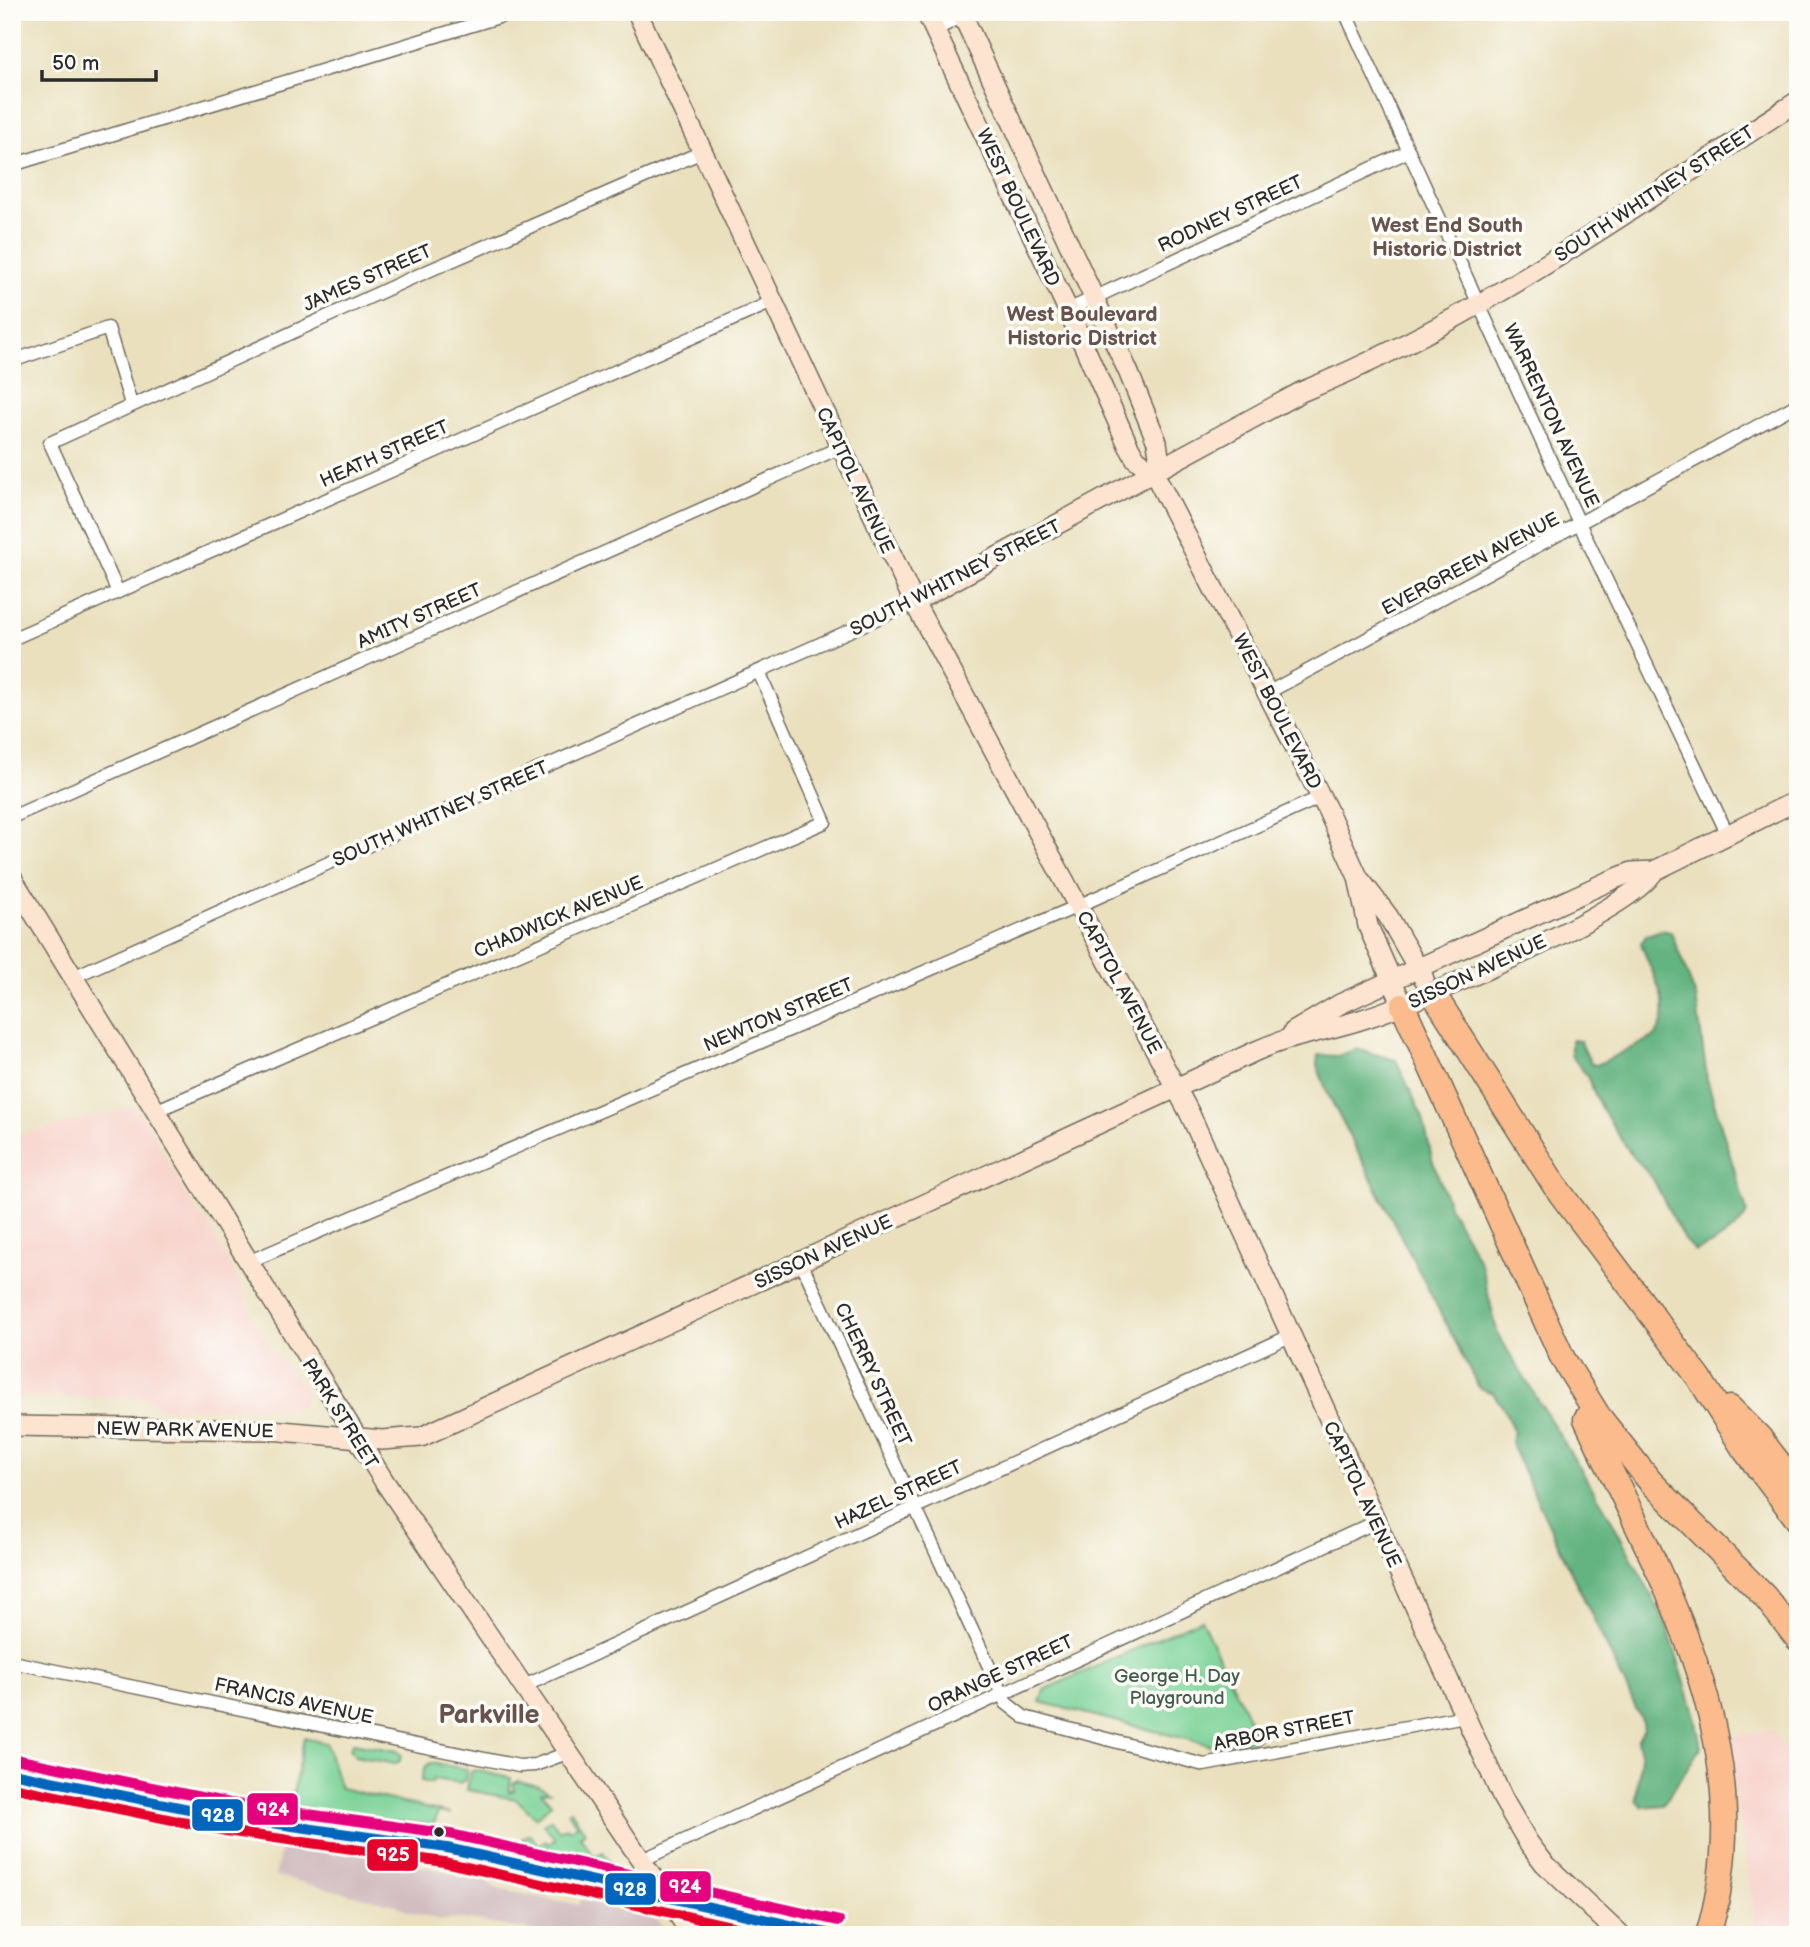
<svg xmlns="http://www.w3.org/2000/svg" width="1810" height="1947" viewBox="0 0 1810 1947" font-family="'Balsamiq Sans',sans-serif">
	<rect width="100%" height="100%" fill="#fdfcf7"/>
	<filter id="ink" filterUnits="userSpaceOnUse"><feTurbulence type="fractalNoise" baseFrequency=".0143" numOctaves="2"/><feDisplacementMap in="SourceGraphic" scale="14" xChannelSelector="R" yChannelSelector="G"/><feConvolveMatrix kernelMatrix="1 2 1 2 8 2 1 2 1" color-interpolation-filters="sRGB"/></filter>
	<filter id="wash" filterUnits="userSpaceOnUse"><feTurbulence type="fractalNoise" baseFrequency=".00686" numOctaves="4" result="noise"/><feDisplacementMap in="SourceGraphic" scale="28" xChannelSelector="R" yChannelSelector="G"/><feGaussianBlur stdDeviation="1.57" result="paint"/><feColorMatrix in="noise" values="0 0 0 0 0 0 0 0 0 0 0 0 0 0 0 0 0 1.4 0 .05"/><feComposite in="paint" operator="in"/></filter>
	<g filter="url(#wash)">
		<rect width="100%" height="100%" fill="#eae0be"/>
		<g fill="#f7d0c9">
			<polygon points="137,1106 199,1217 208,1224 239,1282 253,1318 269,1345 305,1389 306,1398 301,1407 161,1409 143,1398 12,1397 12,1137"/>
			<polygon points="1772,1730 1798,1770 1798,1935 1757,1935 1727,1737"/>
		</g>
		<g fill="#d2bec1">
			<polygon points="283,1841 341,1848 486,1881 498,1889 579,1905 580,1900 651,1912 668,1935 558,1935 463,1919 441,1920 409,1912 396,1905 275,1876"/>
			<polygon points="701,1919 738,1926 772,1935 712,1935"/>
		</g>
		<g fill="#7ad297" stroke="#527e61" stroke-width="2">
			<polygon points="1201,1619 1258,1739 1218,1747 1206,1744 1040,1702 1044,1690"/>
			<polygon points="304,1738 326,1743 340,1788 451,1814 438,1812 434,1824 289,1814"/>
			<polygon points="353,1743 397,1751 401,1755 400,1761 394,1764 355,1756 350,1749"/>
			<polygon points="430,1763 467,1769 465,1780 459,1783 433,1779 432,1783 421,1781 424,1768"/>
			<polygon points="474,1770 511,1778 509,1792 514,1790 513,1784 518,1781 539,1786 549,1792 541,1792 551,1804 536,1818 516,1799 467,1790 470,1773"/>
			<polygon points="571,1810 585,1832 580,1836 594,1857 603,1852 612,1865 529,1844 521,1839 530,1834 538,1845 545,1841 548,1844 555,1839 544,1824 551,1819 559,1831 567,1827 570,1830 577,1825 568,1812"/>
		</g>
		<g fill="#63b480" stroke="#477056" stroke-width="2">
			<path d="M 1661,930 L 1671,932 L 1696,997 L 1707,1079 L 1747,1212 C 1742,1228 1711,1246 1695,1251 L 1684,1240 L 1653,1179 L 1628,1150 L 1600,1106 L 1587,1076 L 1571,1055 L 1571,1040 L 1580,1041 L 1591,1064 L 1597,1065 L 1654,1037 C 1678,1009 1650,973 1641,943 L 1647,935 Z"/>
			<polygon points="1356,1049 1396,1060 1423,1118 1432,1159 1450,1208 1481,1264 1498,1335 1610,1517 1667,1625 1695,1716 1701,1747 1663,1805 1643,1807 1636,1800 1641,1756 1637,1741 1644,1729 1643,1723 1514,1451 1511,1442 1514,1432 1504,1409 1493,1393 1479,1388 1328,1094 1317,1065 1318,1055 1338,1056"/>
		</g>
	</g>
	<g filter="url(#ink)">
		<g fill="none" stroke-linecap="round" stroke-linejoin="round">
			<g stroke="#6e6a5e" stroke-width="15">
				<g id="minor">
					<polyline points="1345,12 1580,525 1727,833"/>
					<polyline points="935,30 969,13"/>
					<polyline points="12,165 515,12"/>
					<polyline points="1068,310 1409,151"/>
					<polyline points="12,361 108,328 131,404"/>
					<polyline points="118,592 50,443 405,281 702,152"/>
					<polyline points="12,639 772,302"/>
					<polyline points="1269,692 1798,404"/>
					<polyline points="12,817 841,447"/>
					<polyline points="73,977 914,602"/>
					<polyline points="155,1111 825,822 759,672"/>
					<polyline points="248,1262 1078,906 1321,797"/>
					<polyline points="801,1262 1006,1703 1024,1717 1204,1765 1465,1716"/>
					<polyline points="12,1662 519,1766 535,1765 567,1753"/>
					<polyline points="522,1687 1290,1336"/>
					<polyline points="642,1860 1376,1522"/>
				</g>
			</g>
			<g stroke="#6e6a5e" stroke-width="22">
				<g id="secondary">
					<polyline points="637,12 914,602 1189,1112 1503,1799 1528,1842 1544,1863 1620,1935"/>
					<polyline points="926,12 1068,310 1128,445 1136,459 1154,473 1326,807 1358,877 1368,926 1403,1006"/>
					<polyline points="961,12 1128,371 1157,442 1159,456 1154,473"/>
					<path d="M 914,602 L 1301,392 C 1479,320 1637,204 1798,101"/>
					<polyline points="12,878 384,1481 692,1935"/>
					<polyline points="1361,881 1388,916 1424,979"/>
					<polyline points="1293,1032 1340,1004 1607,882 1632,872 1654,871 1798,800"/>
					<path d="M 12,1426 L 270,1430 L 382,1440 L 421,1437 L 1256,1051 C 1291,1035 1327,1031 1363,1019 C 1417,1002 1630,913 1654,871"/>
				</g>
			</g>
			<g stroke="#6e6a5e" stroke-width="27">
				<g id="motorway">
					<polyline points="1433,993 1555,1186 1699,1378 1744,1449 1798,1520"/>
					<polyline points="1403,1006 1563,1359 1599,1417 1650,1481 1765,1597 1798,1639"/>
					<polyline points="1730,1408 1759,1437 1798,1488"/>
					<path d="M 1586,1419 C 1663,1584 1764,1746 1708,1935"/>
				</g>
			</g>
			<use href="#minor" stroke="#fff" stroke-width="12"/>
			<use href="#secondary" stroke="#fde4d1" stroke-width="19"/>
			<use href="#motorway" stroke="#fbbb8c" stroke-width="24"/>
			<g stroke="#fdfcf7" stroke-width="16">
				<polyline id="bus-1" points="12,1773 228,1817 447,1848 835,1935"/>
			</g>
			<g stroke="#fdfcf7" stroke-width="16">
				<polyline id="bus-2" points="12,1787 226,1831 444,1862 771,1935"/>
			</g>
			<g stroke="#fdfcf7" stroke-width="16">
				<polyline id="bus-3" points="15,1759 230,1803 450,1834 839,1921"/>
			</g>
			<use href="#bus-1" stroke="#0065bd" stroke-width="10"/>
			<use href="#bus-2" stroke="#e4002b" stroke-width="10"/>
			<use href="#bus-3" stroke="#e5007d" stroke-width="10"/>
		</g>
	</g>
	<circle fill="#2b2b2b" stroke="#fdfcf7" stroke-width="2.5" cx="439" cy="1832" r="6"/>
	<g text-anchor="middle" stroke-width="7" stroke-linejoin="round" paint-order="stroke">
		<g font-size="19" fill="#2b2b2b" stroke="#fdfcf7">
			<text transform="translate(1654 193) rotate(-33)" y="7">SOUTH WHITNEY STREET</text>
			<text transform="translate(1019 207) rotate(65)" y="7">WEST BOULEVARD</text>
			<text transform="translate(1230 213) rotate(-25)" y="7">RODNEY STREET</text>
			<text transform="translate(367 277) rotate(-24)" y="7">JAMES STREET</text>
			<text transform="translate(1552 415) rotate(65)" y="7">WARRENTON AVENUE</text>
			<text transform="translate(384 453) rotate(-24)" y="7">HEATH STREET</text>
			<text transform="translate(856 480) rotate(65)" y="7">CAPITOL AVENUE</text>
			<text transform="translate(1470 563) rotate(-28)" y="7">EVERGREEN AVENUE</text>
			<text transform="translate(955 577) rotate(-27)" y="7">SOUTH WHITNEY STREET</text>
			<text transform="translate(419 615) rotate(-24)" y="7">AMITY STREET</text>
			<text transform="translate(1278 711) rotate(63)" y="7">WEST BOULEVARD</text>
			<text transform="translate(440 813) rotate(-24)" y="7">SOUTH WHITNEY STREET</text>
			<text transform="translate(558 916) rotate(-23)" y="7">CHADWICK AVENUE</text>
			<text transform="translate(1477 971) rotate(-25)" y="7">SISSON AVENUE</text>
			<text transform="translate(1120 982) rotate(62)" y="7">CAPITOL AVENUE</text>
			<text transform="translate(778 1014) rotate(-23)" y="7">NEWTON STREET</text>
			<text transform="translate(823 1251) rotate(-25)" y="7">SISSON AVENUE</text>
			<text transform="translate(874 1374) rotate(65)" y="7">CHERRY STREET</text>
			<text transform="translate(341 1413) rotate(58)" y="7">PARK STREET</text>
			<text transform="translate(185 1429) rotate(1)" y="7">NEW PARK AVENUE</text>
			<text transform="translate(898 1494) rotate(-25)" y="7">HAZEL STREET</text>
			<text transform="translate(1363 1494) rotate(65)" y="7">CAPITOL AVENUE</text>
			<text transform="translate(1000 1673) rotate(-25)" y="7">ORANGE STREET</text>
			<text transform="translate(294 1700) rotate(12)" y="7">FRANCIS AVENUE</text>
			<text transform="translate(1284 1730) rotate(-11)" y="7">ARBOR STREET</text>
		</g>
		<g font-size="19" fill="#435d4b" stroke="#fdfcf7">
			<text x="1177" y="1682">George H. Day<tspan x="1177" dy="22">Playground</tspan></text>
		</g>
		<g font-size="21" font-weight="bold" fill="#68524e" stroke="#fdfcf7">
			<text x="1447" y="232">West End South<tspan x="1447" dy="24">Historic District</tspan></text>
			<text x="1082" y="321">West Boulevard<tspan x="1082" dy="24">Historic District</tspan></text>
		</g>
		<g font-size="26" font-weight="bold" fill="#68524e" stroke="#fdfcf7">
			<text x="489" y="1723">Parkville</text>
		</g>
	</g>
	<g stroke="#fdfcf7" stroke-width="2.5">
		<rect x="246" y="1792" width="53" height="34" rx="7" fill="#e5007d"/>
		<rect x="191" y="1798" width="53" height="34" rx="7" fill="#0065bd"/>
		<rect x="366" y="1838" width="53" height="34" rx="7" fill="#e4002b"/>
		<rect x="659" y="1870" width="53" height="33" rx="7" fill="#e5007d"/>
		<rect x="604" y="1872" width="53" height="34" rx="7" fill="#0065bd"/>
	</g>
	<g font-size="19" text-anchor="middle" font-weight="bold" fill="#fff">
		<text x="273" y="1816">924</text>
		<text x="218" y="1822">928</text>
		<text x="393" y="1861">925</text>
		<text x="685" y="1893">924</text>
		<text x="630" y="1896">928</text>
	</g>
	<rect width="1810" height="1947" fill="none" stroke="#fdfcf7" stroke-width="42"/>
	<path d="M42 70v10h114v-10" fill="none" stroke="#2b2b2b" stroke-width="3.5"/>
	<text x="52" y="70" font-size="21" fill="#2b2b2b" stroke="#fdfcf7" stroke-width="5" paint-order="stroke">50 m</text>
</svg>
